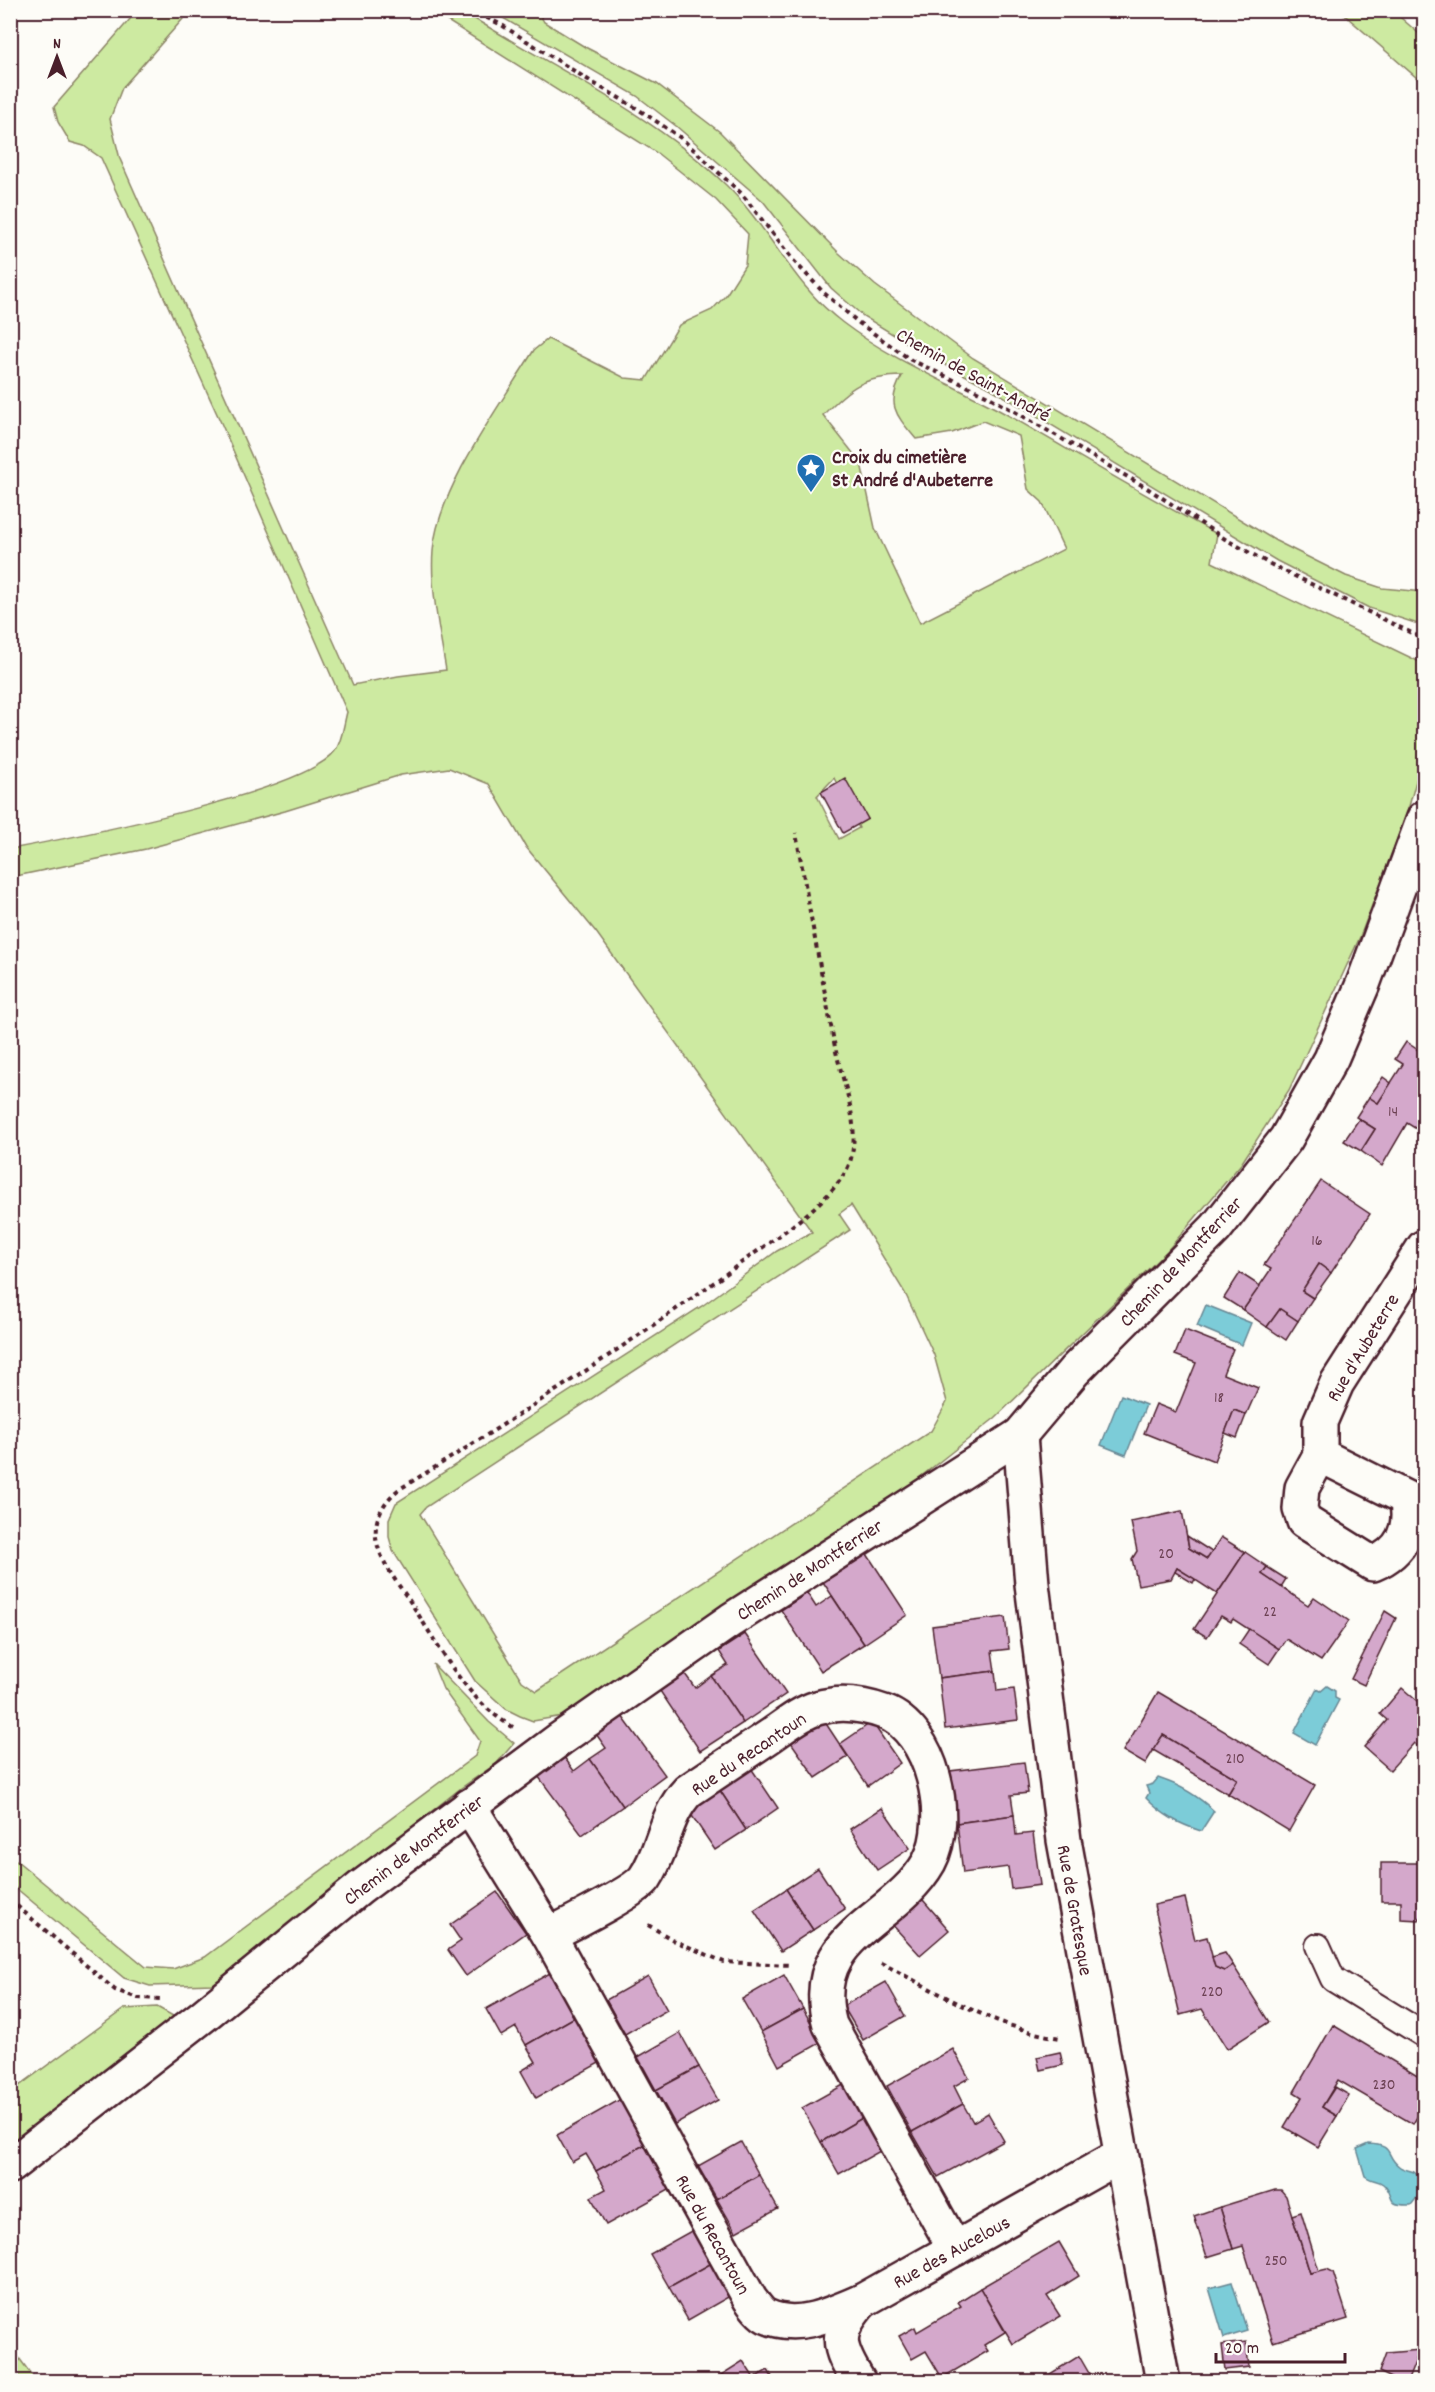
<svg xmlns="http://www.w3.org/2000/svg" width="1435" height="2392" viewBox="0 0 1435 2392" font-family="Dekko,sans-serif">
	<rect width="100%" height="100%" fill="#fdfcf7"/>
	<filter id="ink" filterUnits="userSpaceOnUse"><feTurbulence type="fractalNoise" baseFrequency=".0167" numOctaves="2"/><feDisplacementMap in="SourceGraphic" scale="12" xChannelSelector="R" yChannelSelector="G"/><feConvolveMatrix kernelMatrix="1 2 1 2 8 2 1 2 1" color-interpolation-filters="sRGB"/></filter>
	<g filter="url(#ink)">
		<g fill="#cdeaa1" stroke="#8c8466" stroke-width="1.5" fill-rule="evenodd">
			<path d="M 430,10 L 462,11 C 551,67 649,111 726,185 C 770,228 793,286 843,323 C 893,361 952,384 1006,414 C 1076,454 1145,496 1217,534 L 1212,562 L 1424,664 L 1424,752 L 1408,810 L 1360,937 L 1289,1090 L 1241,1164 L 1167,1251 L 995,1418 L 905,1489 L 563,1716 L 533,1721 L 520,1716 L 506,1709 L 475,1681 L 393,1551 L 389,1537 L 389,1519 L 396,1503 L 702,1306 L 777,1251 L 812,1232 L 596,932 L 526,847 L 489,784 L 449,768 L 401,775 L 285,811 L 146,849 L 11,877 L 11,849 C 69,838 304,793 335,751 C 342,742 344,723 347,712 L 222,425 L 101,158 L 84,146 L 70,142 L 58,122 L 54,107 L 137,11 L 190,11 L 122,88 L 110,119 L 120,159 L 353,685 L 398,676 L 446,670 C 440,634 430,588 433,551 C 438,488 501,404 534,350 L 548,339 L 625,378 L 646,380 L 679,325 L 712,310 L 726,295 L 745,265 L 748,234 L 716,200 L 657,153 ZM 902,376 C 885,405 897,416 916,439 L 952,433 L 983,421 L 1019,436 L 1028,489 L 1042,502 L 1064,549 L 920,623 L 875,528 L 861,463 L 823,415 C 850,387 862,377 902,376 ZM 834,778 L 859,828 L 839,839 L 817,796 ZM 851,1205 L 905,1293 L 934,1355 L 947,1402 L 931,1431 L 537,1691 L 522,1681 L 420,1514 L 426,1507 L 850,1230 L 839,1214 Z"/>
			<polygon points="491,11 538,11 544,22 585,47 657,84 720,132 839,253 875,285 973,358 1276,541 1346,576 1382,588 1424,592 1424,626 1369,608 1277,561 990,388 930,357 863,316 831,288 763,201 676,126 637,96"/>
			<polygon points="1340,11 1393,11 1424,38 1424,84"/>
			<polygon points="433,1664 489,1722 514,1743 497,1763 461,1788 213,1984 150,1986 124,1978 11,1884 11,1856 146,1967 173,1969 205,1957 475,1756 480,1741 443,1689"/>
			<polygon points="157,2007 175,2017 11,2147 11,2092 124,2009"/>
			<polygon points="10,2347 11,2347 36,2381 11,2381"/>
		</g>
		<g fill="#7cccd8" stroke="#688793" stroke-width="1.5">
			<polygon points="1206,1305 1251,1323 1242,1345 1197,1326"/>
			<polygon points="1121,1395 1146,1405 1126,1455 1101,1445"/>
			<polygon points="1327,1686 1335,1691 1335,1698 1339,1700 1315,1745 1294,1733 1317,1689 1321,1691"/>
			<path d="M 1158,1778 C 1180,1785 1197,1795 1214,1811 L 1201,1831 C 1179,1824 1162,1815 1146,1798 L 1149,1793 L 1146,1786 L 1153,1784 Z"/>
			<path d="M 1368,2144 C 1396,2145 1384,2156 1400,2167 C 1404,2170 1410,2170 1414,2172 C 1428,2182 1419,2196 1411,2205 C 1383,2206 1397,2196 1383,2184 C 1378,2180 1371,2181 1365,2176 L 1357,2149 Z"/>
			<polygon points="1232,2282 1247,2331 1224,2338 1209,2288"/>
		</g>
		<g fill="#d4a8cb" stroke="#4a1f2b" stroke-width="1.5">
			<polygon points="845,778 868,819 843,833 821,792"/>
			<polygon points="1406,1042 1424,1054 1424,1120 1418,1130 1407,1123 1382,1166 1361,1151 1375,1129 1356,1117 1369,1097 1378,1103 1403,1064 1395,1059"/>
			<polygon points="1383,1077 1391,1083 1378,1103 1369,1097"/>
			<polygon points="1359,1119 1375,1129 1361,1151 1344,1141"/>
			<polygon points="1321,1181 1370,1214 1331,1273 1319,1264 1302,1291 1313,1298 1298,1321 1280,1309 1267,1327 1243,1310 1271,1269 1264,1265"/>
			<polygon points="1319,1264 1331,1273 1313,1298 1302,1291"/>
			<polygon points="1240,1273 1260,1286 1243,1310 1224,1298"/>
			<polygon points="1280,1309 1298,1321 1286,1340 1267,1327"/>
			<polygon points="1185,1330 1233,1349 1223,1374 1258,1388 1246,1415 1234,1410 1214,1461 1144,1433 1156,1404 1176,1412 1196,1363 1175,1355"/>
			<polygon points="1234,1410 1246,1415 1237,1438 1225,1433"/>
			<polygon points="1182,1511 1189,1548 1207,1559 1221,1537 1245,1552 1217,1594 1177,1568 1171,1579 1138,1585 1132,1559 1137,1551 1131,1522"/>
			<polygon points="1187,1536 1212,1552 1207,1559 1189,1548"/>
			<polygon points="1245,1552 1267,1567 1262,1574 1308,1605 1314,1597 1349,1621 1321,1661 1286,1639 1279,1649 1233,1619 1231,1622 1221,1616 1207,1637 1194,1629"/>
			<polygon points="867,1554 907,1615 864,1644 823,1582"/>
			<polygon points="1267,1567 1286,1579 1281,1587 1262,1574"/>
			<polygon points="1177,1568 1195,1579 1193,1583 1175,1572"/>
			<polygon points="807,1593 816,1607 832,1596 864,1644 821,1671 781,1610"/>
			<polygon points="1385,1611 1396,1618 1364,1685 1351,1679"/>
			<polygon points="1005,1617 1009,1649 992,1651 995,1671 939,1678 932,1626"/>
			<polygon points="1249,1629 1279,1649 1269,1664 1239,1644"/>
			<polygon points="745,1634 786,1694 743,1723 711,1676 728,1665 719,1651"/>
			<polygon points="995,1671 997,1691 1014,1689 1018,1720 945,1729 939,1678"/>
			<polygon points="685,1674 695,1688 711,1676 743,1723 700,1751 660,1691"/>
			<polygon points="1402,1688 1424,1707 1424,1752 1414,1743 1390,1770 1364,1747 1387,1720 1380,1714"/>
			<polygon points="1158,1692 1315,1785 1289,1831 1228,1794 1237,1779 1163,1735 1145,1764 1123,1751"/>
			<polygon points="622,1716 665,1775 623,1806 590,1759 606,1748 596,1734"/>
			<polygon points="821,1716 848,1757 816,1778 788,1738"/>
			<polygon points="872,1722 900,1763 868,1786 840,1744"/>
			<polygon points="1163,1735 1237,1779 1228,1794 1153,1750"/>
			<polygon points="564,1757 574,1771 590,1759 623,1806 582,1835 538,1776"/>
			<polygon points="1024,1762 1028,1793 1011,1795 1014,1815 957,1823 950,1771"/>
			<polygon points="751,1768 778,1808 746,1830 719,1789"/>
			<polygon points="719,1789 746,1830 715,1850 688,1810"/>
			<polygon points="882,1808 910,1848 877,1870 850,1829"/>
			<polygon points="1014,1815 1016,1835 1033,1833 1040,1885 1011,1889 1008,1867 963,1873 957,1823"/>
			<polygon points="1381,1863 1424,1863 1424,1915 1422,1913 1419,1920 1401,1919 1401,1901 1381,1901"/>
			<polygon points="818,1868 845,1909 813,1930 786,1889"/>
			<polygon points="786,1889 813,1930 781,1951 754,1910"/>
			<polygon points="497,1892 526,1933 466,1976 448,1950 461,1941 450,1925"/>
			<polygon points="917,1893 949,1930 920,1955 887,1919"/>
			<polygon points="1185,1898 1195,1940 1207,1937 1215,1967 1224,1971 1233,1965 1269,2022 1227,2049 1202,2009 1180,2015 1154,1905"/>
			<polygon points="1225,1953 1233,1965 1224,1971 1215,1967 1212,1957"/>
			<polygon points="550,1973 575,2017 526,2045 516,2027 501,2036 486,2009"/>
			<polygon points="784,1975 803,2009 761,2032 742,1999"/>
			<polygon points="648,1976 667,2010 625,2034 606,2000"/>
			<polygon points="886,1982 905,2016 863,2040 843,2006"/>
			<polygon points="803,2009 822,2042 779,2066 761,2032"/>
			<polygon points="575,2017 601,2062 536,2098 521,2071 536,2062 526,2045"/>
			<polygon points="1333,2025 1424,2080 1424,2105 1413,2124 1338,2080 1322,2107 1337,2116 1318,2147 1284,2127 1302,2097 1294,2092"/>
			<polygon points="680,2033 699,2067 656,2090 638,2057"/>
			<polygon points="953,2049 969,2078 954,2086 963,2104 912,2132 887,2086"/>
			<polygon points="1060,2052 1063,2065 1040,2070 1037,2057"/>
			<polygon points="699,2067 718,2100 675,2124 656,2090"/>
			<polygon points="845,2084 864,2117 821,2142 802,2108"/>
			<polygon points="1335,2087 1349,2095 1337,2116 1322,2107"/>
			<polygon points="621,2099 646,2144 596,2171 586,2154 572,2162 557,2135"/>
			<polygon points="963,2104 973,2122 988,2113 1004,2141 938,2177 912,2132"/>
			<polygon points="864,2117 882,2150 839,2174 821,2142"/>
			<polygon points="741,2142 759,2175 717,2199 698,2166"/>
			<polygon points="646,2144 671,2189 606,2225 591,2197 606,2189 596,2171"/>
			<polygon points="759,2175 778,2209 736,2232 717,2199"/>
			<polygon points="1275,2190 1281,2190 1286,2196 1310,2273 1327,2269 1333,2272 1348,2319 1273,2342 1243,2246 1233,2249 1220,2207"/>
			<polygon points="1220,2207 1233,2249 1207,2257 1194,2216"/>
			<polygon points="1301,2212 1319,2271 1310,2273 1292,2215"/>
			<polygon points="693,2230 712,2263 669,2287 650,2254"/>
			<polygon points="1059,2242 1079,2276 1047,2296 1060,2316 1013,2344 980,2288"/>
			<polygon points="712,2263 730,2296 688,2320 669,2287"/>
			<polygon points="980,2288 1005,2332 984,2345 988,2351 942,2378 926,2351 912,2359 899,2336 915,2327 917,2332 961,2306 958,2302"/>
			<polygon points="1246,2342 1249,2367 1225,2370 1222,2345"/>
			<polygon points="1420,2350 1407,2382 1400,2382 1379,2372 1386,2353"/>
			<polygon points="1079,2356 1094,2382 1037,2382"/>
			<polygon points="743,2361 754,2378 768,2370 775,2382 710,2382"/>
		</g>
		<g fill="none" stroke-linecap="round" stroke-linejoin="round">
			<g stroke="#4a1f2b" stroke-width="28">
				<polyline id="lane" points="1318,1946 1333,1979 1424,2035"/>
			</g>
			<g stroke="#4a1f2b" stroke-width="38">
				<g id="street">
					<polyline points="1020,1435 1032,1584 1064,1840 1163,2382"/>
					<path d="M 1320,1455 L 1406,1498 C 1413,1529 1402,1552 1373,1564 L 1304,1521 L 1300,1509 L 1302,1488 L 1320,1455 L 1320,1422 L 1337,1383 L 1424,1247"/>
					<path d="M 469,1806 L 549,1935 L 750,2299 C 754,2304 760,2313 766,2316 C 798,2331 833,2313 862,2301"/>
					<path d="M 549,1935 C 568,1925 636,1891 645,1878 C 664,1850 664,1816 688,1791 C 715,1773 743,1754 770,1736 C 785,1726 800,1713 817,1708 C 840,1701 862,1704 884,1712 C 933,1730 952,1819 929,1862 C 894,1924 805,1934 830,2025 L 955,2249"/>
					<polyline points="10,2166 203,2016 360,1888 560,1739 731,1620 1020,1435 1074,1371 1216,1228 1286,1139 1331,1059 1363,984 1424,818"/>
					<path d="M 859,2382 C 837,2346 833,2334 862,2301 L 1120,2156"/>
				</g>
			</g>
			<g stroke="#4a1f2b" stroke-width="4" stroke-dasharray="4.5 4.5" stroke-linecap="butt">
				<polyline points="470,10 500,24 590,81 638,109 681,138 742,194 793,260 824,293 859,323 911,360 986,395 1147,488 1225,539 1270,564 1424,639"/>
				<path d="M 513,1727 C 466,1701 439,1646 411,1603 C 399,1585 382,1564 377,1543 C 372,1522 382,1503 398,1490 C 513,1420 625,1347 734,1268 C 766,1244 837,1200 850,1162 C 862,1123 841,1080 834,1042 C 821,972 808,902 796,833"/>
				<polyline points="10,1900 115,1990 138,1998 161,1999"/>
				<polyline points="648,1925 675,1941 724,1962 791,1965"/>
				<path d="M 881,1963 C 936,1991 999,2030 1061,2038"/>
			</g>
			<use href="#lane" stroke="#fdfcf7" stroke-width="24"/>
			<use href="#street" stroke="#fdfcf7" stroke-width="33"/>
		</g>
	</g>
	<defs>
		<g id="sight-pin" transform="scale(1.5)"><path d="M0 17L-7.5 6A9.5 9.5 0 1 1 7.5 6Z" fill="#1f6fb2" stroke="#fdfcf7"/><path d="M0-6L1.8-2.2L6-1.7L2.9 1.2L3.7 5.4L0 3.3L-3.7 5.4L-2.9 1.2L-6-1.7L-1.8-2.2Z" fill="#fff"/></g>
	</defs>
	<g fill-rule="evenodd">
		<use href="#sight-pin" x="811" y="468"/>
	</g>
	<g text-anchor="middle" stroke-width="4.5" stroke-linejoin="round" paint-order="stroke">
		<g font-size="16" fill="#6c4153">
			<text x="1393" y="1116">14</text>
			<text x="1317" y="1245">16</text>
			<text x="1219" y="1402">18</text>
			<text x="1166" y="1558">20</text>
			<text x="1270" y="1616">22</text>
			<text x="1235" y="1763">210</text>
			<text x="1212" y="1996">220</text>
			<text x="1384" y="2089">230</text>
			<text x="1276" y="2265">250</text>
		</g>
		<g font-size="20" fill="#4a1f2b" stroke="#fdfcf7">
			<text transform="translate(974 374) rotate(29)" y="7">Chemin de Saint-André</text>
			<text transform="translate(1180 1261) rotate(-47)" y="7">Chemin de Montferrier</text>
			<text transform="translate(1362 1347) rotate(-59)" y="7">Rue d'Aubeterre</text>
			<text transform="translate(809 1569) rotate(-33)" y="7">Chemin de Montferrier</text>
			<text transform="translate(748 1753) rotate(-34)" y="7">Rue du Recantoun</text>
			<text transform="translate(413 1849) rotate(-37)" y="7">Chemin de Montferrier</text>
			<text transform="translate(1076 1910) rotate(80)" y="7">Rue de Gratesque</text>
			<text transform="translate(714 2234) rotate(61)" y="7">Rue du Recantoun</text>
			<text transform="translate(951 2251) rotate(-29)" y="7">Rue des Aucelous</text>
		</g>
		<g font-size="20" font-weight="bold" fill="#4a1f2b" stroke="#fdfcf7" text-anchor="start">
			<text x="832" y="463">Croix du cimetière<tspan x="832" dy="23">St André d'Aubeterre</tspan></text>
		</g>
	</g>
	<rect width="1435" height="2392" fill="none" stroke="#fdfcf7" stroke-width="36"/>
	<rect x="18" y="18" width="1399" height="2356" fill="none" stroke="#4a1f2b" stroke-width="2" filter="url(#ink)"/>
	<g transform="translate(57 57)" stroke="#fdfcf7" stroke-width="4.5" paint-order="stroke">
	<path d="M0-4.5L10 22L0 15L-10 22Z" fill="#4a1f2b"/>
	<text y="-9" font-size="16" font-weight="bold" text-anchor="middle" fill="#4a1f2b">N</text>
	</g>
	<path d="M1216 2353v9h129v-9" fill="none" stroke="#4a1f2b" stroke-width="3"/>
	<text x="1225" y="2353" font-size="18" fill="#4a1f2b" stroke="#fdfcf7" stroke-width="4.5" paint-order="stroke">20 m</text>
</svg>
